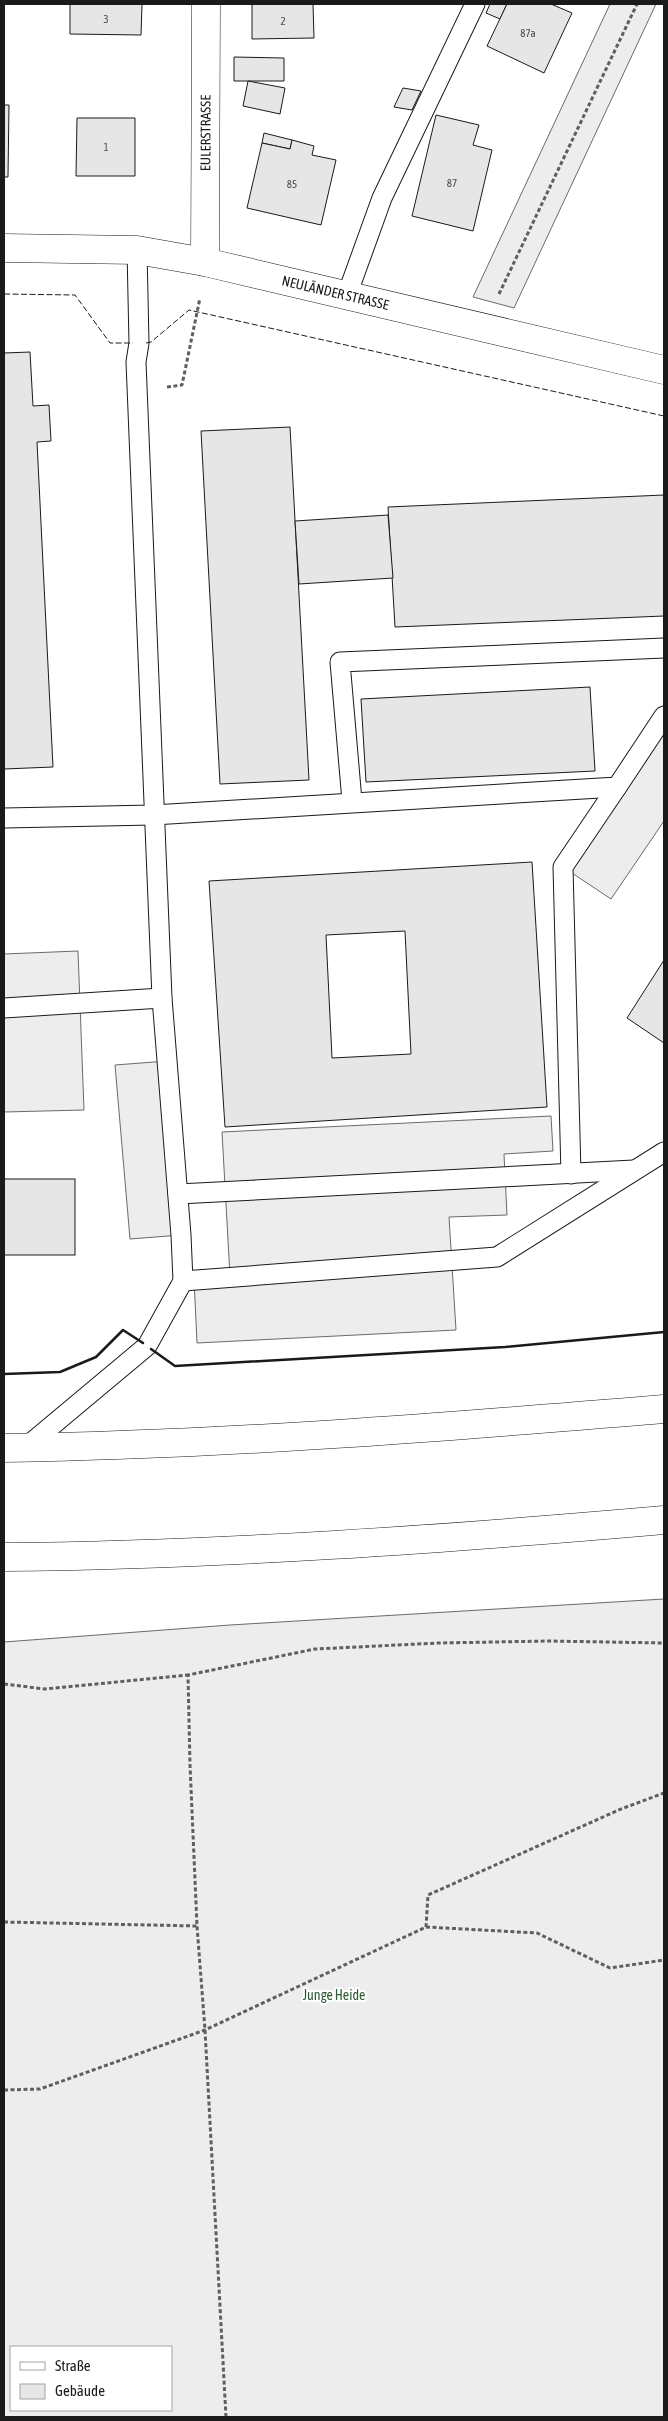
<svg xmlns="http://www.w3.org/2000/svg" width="668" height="2421" viewBox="0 0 668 2421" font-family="'Asap Condensed',sans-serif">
	<rect width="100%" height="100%" fill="#fff"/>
	<g fill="#ededed" stroke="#6a6a6a" fill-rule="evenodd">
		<polygon points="610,4 656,4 514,308 473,297"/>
		<polygon points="664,716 664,821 611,899 563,867"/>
		<polygon points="78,951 84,1110 4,1112 4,954"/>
		<polygon points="167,1061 181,1235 130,1239 115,1065"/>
		<polygon points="551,1116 553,1151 504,1154 507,1215 449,1217 456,1330 197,1343 194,1279 230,1276 222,1132"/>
		<path d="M 664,1599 L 664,2417 L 4,2417 L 4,1642 L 230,1625 ZM 171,2347 L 171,2410 L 11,2410 L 11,2347 Z"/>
	</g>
	<g fill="#e6e6e6" stroke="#1a1a1a" fill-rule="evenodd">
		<polygon points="70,4 142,4 141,35 70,34"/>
		<polygon points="252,4 313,4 314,38 252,39"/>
		<polygon points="490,4 507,4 500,19 486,13"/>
		<polygon points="507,4 551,4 572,13 544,73 487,46"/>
		<polygon points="234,57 284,58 284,81 234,81"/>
		<polygon points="248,81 285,88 280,114 243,106"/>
		<polygon points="403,88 421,91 412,110 394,107"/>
		<polygon points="4,105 9,105 8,177 4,177"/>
		<polygon points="436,115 479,125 473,145 492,150 473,231 412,216"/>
		<polygon points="77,118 135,118 135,176 76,176"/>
		<polygon points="264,133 292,140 290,149 262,143"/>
		<polygon points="292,140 314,146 312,155 336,160 321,225 247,208 262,143 290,149"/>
		<polygon points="30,352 33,406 49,405 51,441 37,442 53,767 4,769 4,353"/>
		<polygon points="290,427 309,780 220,784 201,431"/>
		<polygon points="664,495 664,616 395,627 388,507"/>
		<polygon points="388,515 393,578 299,584 295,521"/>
		<polygon points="590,687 595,771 366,782 361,699"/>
		<path d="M 532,862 L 547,1107 L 225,1127 L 209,881 ZM 405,931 L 411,1054 L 332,1058 L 326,935 Z"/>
		<polygon points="664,960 664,1043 627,1018"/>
		<rect x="4" y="1179" width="71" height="76"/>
	</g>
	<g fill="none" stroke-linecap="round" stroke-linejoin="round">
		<g stroke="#1a1a1a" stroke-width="21">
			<g id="lane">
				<polyline points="347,295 382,198 475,4"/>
				<polyline points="352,801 340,662 664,648"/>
				<polyline points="4,818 153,815 617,787 664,716"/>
				<polyline points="4,1008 162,998"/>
				<polyline points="571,1174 563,867 617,787"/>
				<polyline points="178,1194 634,1170"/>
				<polyline points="183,1281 497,1257 664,1152"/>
				<polyline points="25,1448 147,1346 183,1281 181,1235 162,998 136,362 139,343 137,250"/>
			</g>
		</g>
		<g stroke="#1a1a1a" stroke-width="29">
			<g id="street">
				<path id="s1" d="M 4,248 L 137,250 L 205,262 L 664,370"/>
				<path id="s2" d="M 205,262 L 206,4"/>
			</g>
		</g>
		<g stroke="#1a1a1a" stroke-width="29">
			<g id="highway">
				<path d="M 4,1448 C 224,1445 445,1427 664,1409"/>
				<path d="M 4,1557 C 224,1555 445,1539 664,1520"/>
			</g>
		</g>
		<g stroke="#5f5f5f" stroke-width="3" stroke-dasharray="4 2.5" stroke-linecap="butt">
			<polyline points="499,294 637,4"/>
			<polyline points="167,387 182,385 200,298"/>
			<polyline points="4,1684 45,1689 188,1675"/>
			<polyline points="4,1922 197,1926"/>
			<polyline points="426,1927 537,1933 610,1968 664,1960"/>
			<polyline points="4,2090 40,2089 205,2030 426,1927 428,1895 621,1809 664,1793"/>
			<polyline points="226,2417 205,2030 197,1926 190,1765 188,1675 315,1649 439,1643 549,1641 664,1643"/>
		</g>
		<use href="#lane" stroke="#fff" stroke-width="19"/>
		<use href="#street" stroke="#fff" stroke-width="28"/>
		<use href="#highway" stroke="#fff" stroke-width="28"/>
		<g stroke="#1a1a1a" stroke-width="1" stroke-dasharray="6 2.5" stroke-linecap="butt">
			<polyline points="4,294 75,295 110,343 133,343"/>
			<polyline points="146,343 151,342 189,310 664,416"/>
			<polyline points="151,1349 175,1366 505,1347 664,1332"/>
			<polyline points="4,1374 60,1372 96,1357 123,1330 141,1342"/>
		</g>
		<g stroke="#1a1a1a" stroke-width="2.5">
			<polyline points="151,1349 175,1366 505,1347 664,1332"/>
			<polyline points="4,1374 60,1372 96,1357 123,1330 143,1343"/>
		</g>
	</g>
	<g text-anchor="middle" stroke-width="4" stroke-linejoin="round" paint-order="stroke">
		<g font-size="11" fill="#4d4d4d">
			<text x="106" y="23">3</text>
			<text x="283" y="25">2</text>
			<text x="528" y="37">87a</text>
			<text x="106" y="151">1</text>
			<text x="452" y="187">87</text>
			<text x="292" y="188">85</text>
		</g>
		<g font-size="14" fill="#1a1a1a" stroke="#fff">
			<text dy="5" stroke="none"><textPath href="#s2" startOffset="129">EULERSTRASSE</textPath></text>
			<text dy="5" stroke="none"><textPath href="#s1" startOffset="336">NEULÄNDER STRASSE</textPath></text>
		</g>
		<g font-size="14" fill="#2b5a34" stroke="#fff">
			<text x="334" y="2000">Junge Heide</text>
		</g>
	</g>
	<rect width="668" height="2421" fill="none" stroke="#1a1a1a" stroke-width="10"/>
	<rect x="10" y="2346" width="162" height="65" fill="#ffffff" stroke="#a3a3a3"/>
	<rect x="20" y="2362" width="25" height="8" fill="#ffffff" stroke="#a3a3a3"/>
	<text x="55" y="2371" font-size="15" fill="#1a1a1a">Straße</text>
	<rect x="20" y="2384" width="25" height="15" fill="#e6e6e6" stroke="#a3a3a3"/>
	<text x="55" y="2396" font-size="15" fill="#1a1a1a">Gebäude</text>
</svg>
